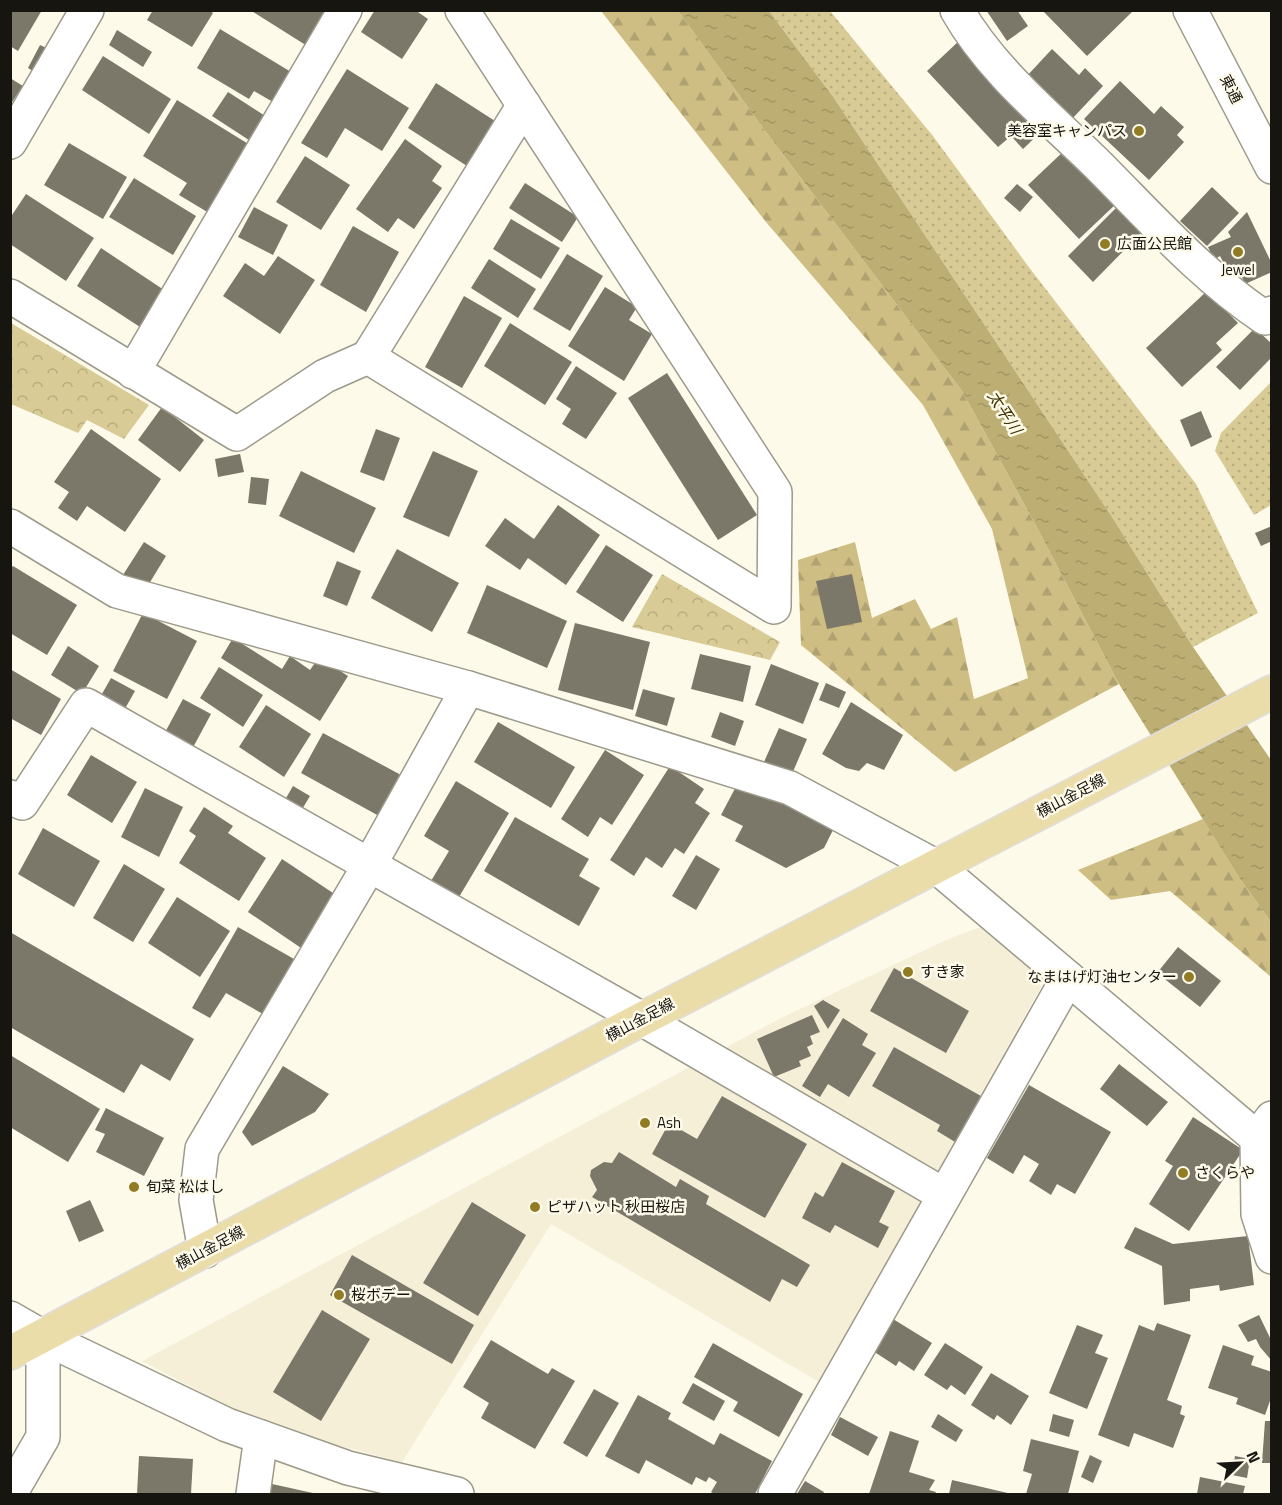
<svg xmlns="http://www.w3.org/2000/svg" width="1282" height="1505" viewBox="0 0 1282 1505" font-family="'Titillium Web','Noto Sans JP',sans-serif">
	<defs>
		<pattern id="grass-dots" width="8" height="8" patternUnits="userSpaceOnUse" patternTransform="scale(1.5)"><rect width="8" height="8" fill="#d8cb96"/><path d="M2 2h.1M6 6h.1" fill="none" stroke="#b9ad80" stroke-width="1.8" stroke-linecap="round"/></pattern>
		<pattern id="forest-firs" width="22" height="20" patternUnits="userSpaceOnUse" patternTransform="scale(1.5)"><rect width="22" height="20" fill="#cebe84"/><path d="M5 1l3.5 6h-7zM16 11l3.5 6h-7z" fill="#b0a271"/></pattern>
		<pattern id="park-crowns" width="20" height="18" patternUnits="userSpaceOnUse" patternTransform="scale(1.5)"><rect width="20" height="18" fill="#d8cb96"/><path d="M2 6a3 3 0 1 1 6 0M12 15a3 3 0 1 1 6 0" fill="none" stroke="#b9ad80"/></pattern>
		<pattern id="water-ripples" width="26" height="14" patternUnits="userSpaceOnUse" patternTransform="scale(1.5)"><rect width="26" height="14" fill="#bdae73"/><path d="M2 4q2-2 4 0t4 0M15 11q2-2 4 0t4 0" fill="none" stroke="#a29562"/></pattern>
	</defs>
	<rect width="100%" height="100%" fill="#fdfaea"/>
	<polygon fill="#f5efd8" points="1017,913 1041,987 819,1382 551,1224 402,1462 267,1427 142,1361 779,1019 946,940"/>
	<g fill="url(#grass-dots)">
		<polygon points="769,11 830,11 933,136 1028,266 1196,484 1258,613 1193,647 1114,520 834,98"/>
		<polygon points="1271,382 1271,505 1254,515 1215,451 1221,433"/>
	</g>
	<g fill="url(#forest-firs)">
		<polygon points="601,11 678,11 760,124 962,391 1035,524 1119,684 955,772 801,645 798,560 855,542 872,618 915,599 931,629 957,617 974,699 1028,678 992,529 923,405 766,222"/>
		<polygon points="1203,819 1240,879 1271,922 1271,977 1170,891 1111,900 1078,870"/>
	</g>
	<g fill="url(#park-crowns)">
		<polygon points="11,323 149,405 124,439 87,420 78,433 11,404"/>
		<polygon points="662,574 780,642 770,660 632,627"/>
	</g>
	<polygon fill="url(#water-ripples)" points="678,11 769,11 834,98 1114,520 1193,647 1271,760 1271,922 1240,879 1119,684 1035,524 962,391 760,124"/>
	<g fill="#7b786a">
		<polygon points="10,10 42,10 18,51 10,46"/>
		<polygon points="153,10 209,10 213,13 192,47 147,20"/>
		<polygon points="250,10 335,10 312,49"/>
		<polygon points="375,10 415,10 428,19 402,59 361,32"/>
		<polygon points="986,10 1017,10 1028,26 1007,41"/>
		<polygon points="1042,10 1134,10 1087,56"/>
		<polygon points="220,29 291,72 273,102 254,91 249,99 197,68"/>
		<polygon points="117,30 152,52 143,67 109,45"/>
		<polygon points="960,40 1044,129 1023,149 1011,136 998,147 927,71"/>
		<polygon points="40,45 53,51 41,76 28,68"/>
		<polygon points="1052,49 1079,75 1085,68 1103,86 1071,120 1026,77"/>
		<polygon points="103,56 171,99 149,134 82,90"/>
		<polygon points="347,69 409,108 382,151 345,128 327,158 301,143"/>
		<polygon points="10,78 23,86 10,105"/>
		<polygon points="1120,81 1154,114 1161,106 1184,127 1177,135 1184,142 1149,180 1084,119"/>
		<polygon points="436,83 495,121 467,166 408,128"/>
		<polygon points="228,92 270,119 255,144 212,116"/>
		<polygon points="177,100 250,145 209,213 179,195 187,183 143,156"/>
		<polygon points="405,139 442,166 432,181 442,188 414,229 398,218 388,232 356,209"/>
		<polygon points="69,143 127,177 103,219 44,185"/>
		<polygon points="1066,149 1117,203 1079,239 1028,185"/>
		<polygon points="305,156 350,185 321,230 276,202"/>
		<polygon points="134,178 196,216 173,255 109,217"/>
		<polygon points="525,183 578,217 562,242 509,208"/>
		<polygon points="1017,184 1033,197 1020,212 1004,198"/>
		<polygon points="1212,187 1239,213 1207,246 1180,221"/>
		<polygon points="26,194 94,238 66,281 10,244 10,218"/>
		<polygon points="1119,205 1142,232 1093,282 1068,256"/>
		<polygon points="254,207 288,225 273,255 238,237"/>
		<polygon points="1247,212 1272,264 1272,272 1245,284 1242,277 1233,281 1220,256 1214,260 1208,247 1231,237 1228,232"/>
		<polygon points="511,219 560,248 541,279 493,249"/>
		<polygon points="353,226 399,252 366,312 320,285"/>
		<polygon points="101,248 164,290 140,327 77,286"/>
		<polygon points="567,254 603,276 570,331 533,309"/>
		<polygon points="278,256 315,280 280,334 223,296 245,263 264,276"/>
		<polygon points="489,259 536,289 518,318 471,288"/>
		<polygon points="605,287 637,307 629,320 652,334 624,381 568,346"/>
		<polygon points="1207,291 1238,323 1216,343 1222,350 1182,387 1146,348"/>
		<polygon points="464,296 502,318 462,388 425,367"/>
		<polygon points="510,323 572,362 545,405 484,366"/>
		<polygon points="1255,328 1272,344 1272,357 1240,390 1216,367"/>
		<polygon points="576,366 617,393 586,439 562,424 571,409 556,399"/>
		<polygon points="667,373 757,515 718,540 628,398"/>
		<polygon points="162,407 204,440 180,472 138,440"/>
		<polygon points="1201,411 1212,437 1191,447 1180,420"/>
		<polygon points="91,429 161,479 125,532 87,506 77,521 58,508 69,492 54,482"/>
		<polygon points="376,429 400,438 384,481 360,472"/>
		<polygon points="433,451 478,471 449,537 403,517"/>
		<polygon points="240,454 244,472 218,477 215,459"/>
		<polygon points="301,471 376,508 354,553 279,516"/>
		<polygon points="251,477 269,479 266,505 248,503"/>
		<polygon points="558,505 600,535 566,585 528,558 520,570 485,546 505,518 534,539"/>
		<polygon points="1272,526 1272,541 1261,546 1255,533"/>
		<polygon points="144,542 166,556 144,592 121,578"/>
		<polygon points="606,545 653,575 623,622 576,592"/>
		<polygon points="397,549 459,583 432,632 371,598"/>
		<polygon points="337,561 361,571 347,606 323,596"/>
		<polygon points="13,566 77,605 47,655 10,633 10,569"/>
		<polygon points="852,574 862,622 827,629 816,581"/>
		<polygon points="487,585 567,621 547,668 467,633"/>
		<polygon points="143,613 197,641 167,699 113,671"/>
		<polygon points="575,623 650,642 633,710 558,690"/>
		<polygon points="233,638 282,669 290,656 310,670 319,657 348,676 320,721 221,658"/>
		<polygon points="68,646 99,666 82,694 51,675"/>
		<polygon points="700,654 751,666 743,702 691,689"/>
		<polygon points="771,664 819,683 803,724 755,705"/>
		<polygon points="219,667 263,695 243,727 200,698"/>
		<polygon points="10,669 61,699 41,735 10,718"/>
		<polygon points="111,678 135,691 122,714 98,701"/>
		<polygon points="826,683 846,692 839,708 819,700"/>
		<polygon points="643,689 675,698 667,726 635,716"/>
		<polygon points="183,699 211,714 190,753 162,738"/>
		<polygon points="851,702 903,735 884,770 867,763 859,771 846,768 822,754"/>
		<polygon points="266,705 311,734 284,777 239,747"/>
		<polygon points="720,712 744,721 735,746 711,737"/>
		<polygon points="498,722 575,767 551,808 474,762"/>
		<polygon points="779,728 807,739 792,774 764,762"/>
		<polygon points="323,733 401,775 379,816 301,773"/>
		<polygon points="605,750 644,775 612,825 600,817 588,837 561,819"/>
		<polygon points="91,755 137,782 112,823 67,795"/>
		<polygon points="670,766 704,789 695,803 710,813 684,854 675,848 662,868 646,857 634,876 610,860"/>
		<polygon points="740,779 834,828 824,848 786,868 735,841 743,826 721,815"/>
		<polygon points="456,781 509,813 459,897 431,881 449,851 424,836"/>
		<polygon points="293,786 310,796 298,816 282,805"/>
		<polygon points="145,788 183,807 159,857 121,837"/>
		<polygon points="204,807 233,826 228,833 266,858 239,901 179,863 196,836 189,831"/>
		<polygon points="515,817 589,859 579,876 600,888 579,926 484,871"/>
		<polygon points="43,828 100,861 74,907 18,874"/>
		<polygon points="696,855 720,869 696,910 672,896"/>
		<polygon points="282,859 339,897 304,950 248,912"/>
		<polygon points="124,864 165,889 133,942 93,918"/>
		<polygon points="177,897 230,931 200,977 148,943"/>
		<polygon points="238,927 294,959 263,1014 226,993 210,1018 192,1008"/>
		<polygon points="10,932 194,1039 170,1081 141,1064 124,1093 10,1027"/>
		<polygon points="1178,947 1221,981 1200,1007 1157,973"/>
		<polygon points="894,968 969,1011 946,1053 870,1011"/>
		<polygon points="823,1000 840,1010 828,1029 814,1006"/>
		<polygon points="812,1015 820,1032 810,1036 813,1044 807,1047 811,1056 799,1061 801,1066 774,1077 757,1039"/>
		<polygon points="843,1018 868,1034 862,1045 876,1053 849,1097 828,1084 820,1097 802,1086"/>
		<polygon points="894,1047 981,1096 955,1142 937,1131 940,1125 872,1086"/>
		<polygon points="10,1055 100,1109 68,1162 10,1127"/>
		<polygon points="1119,1064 1168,1102 1147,1126 1100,1089"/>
		<polygon points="283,1066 329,1094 315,1112 252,1146 242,1132"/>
		<polygon points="1029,1085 1111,1132 1075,1194 1057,1184 1051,1195 1029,1181 1039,1164 1024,1155 1013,1174 987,1158"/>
		<polygon points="722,1096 807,1144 765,1218 652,1154 669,1123 697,1139"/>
		<polygon points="106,1108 164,1138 144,1176 96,1152 105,1134 95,1130"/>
		<polygon points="1193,1117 1243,1150 1189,1231 1149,1204 1173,1166 1165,1161"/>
		<polygon points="619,1152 676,1187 680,1179 709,1196 706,1204 810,1265 797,1287 782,1279 770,1302 592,1197 597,1190 590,1176 591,1170 604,1162 612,1163"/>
		<polygon points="842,1162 895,1191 879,1222 889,1227 878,1248 835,1225 830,1233 802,1218 815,1192 823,1197"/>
		<polygon points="90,1200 104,1231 79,1242 66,1211"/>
		<polygon points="472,1202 526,1235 478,1316 423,1283"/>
		<polygon points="1135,1227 1173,1244 1248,1236 1254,1285 1220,1291 1219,1285 1190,1289 1190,1301 1164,1305 1162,1266 1124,1248"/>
		<polygon points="352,1255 474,1325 452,1364 330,1295"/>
		<polygon points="322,1310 370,1339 321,1421 273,1392"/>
		<polygon points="1259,1315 1272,1342 1272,1361 1260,1347 1256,1339 1248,1342 1238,1325"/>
		<polygon points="893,1319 932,1343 914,1371 899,1361 896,1366 873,1351"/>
		<polygon points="1157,1323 1191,1335 1167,1400 1182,1406 1180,1414 1185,1416 1173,1448 1134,1433 1129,1447 1098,1435 1139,1325 1154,1331"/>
		<polygon points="1077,1325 1103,1335 1095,1353 1108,1358 1087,1409 1049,1393"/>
		<polygon points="491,1340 548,1374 552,1368 575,1381 535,1449 481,1418 489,1403 463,1387"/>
		<polygon points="713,1343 803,1394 779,1437 733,1411 738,1402 694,1377"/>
		<polygon points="945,1343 983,1367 965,1395 951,1385 947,1390 924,1375"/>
		<polygon points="1223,1345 1254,1356 1251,1365 1272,1372 1272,1395 1265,1415 1236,1404 1238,1398 1208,1388"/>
		<polygon points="991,1373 1029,1396 1011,1425 997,1415 994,1420 971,1405"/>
		<polygon points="693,1383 725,1401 714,1421 682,1403"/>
		<polygon points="594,1389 619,1403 587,1457 563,1443"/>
		<polygon points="638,1395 671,1413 668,1419 714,1445 720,1433 772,1461 755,1494 714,1494 711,1492 717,1482 709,1477 706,1482 696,1477 692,1485 646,1460 639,1474 605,1456"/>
		<polygon points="938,1414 963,1430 956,1442 931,1427"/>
		<polygon points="1053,1414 1074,1420 1069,1437 1049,1431"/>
		<polygon points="840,1417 878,1437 868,1456 831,1435"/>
		<polygon points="1265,1421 1272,1421 1272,1463 1262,1463"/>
		<polygon points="890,1431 919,1441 909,1472 935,1480 929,1490 936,1492 935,1494 869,1494"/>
		<polygon points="1031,1439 1079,1451 1068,1494 1026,1494 1032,1474 1023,1471"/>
		<polygon points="1090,1455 1102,1461 1093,1483 1081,1477"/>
		<polygon points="139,1456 193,1459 191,1494 137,1494"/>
		<polygon points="1235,1456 1250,1459 1247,1478 1232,1475"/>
		<polygon points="1200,1477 1245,1486 1243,1494 1197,1494"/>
		<polygon points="952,1480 1012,1494 949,1494"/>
		<polygon points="805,1481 824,1492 823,1494 797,1494"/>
		<polygon points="272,1484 313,1493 312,1494 270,1494"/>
	</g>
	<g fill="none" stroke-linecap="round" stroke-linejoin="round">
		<g stroke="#9d9a8b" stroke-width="36">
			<g id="minor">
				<path d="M 957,10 C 991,70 1048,116 1097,164 C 1151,218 1201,275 1265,318 L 1272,313"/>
				<polyline points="1190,10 1272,167"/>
				<polyline points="10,142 87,10"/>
				<polyline points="10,296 237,434 325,376 368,357 774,607 775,492 462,10"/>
				<polyline points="368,357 524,105"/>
				<polyline points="133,372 345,10"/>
				<polyline points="10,526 117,591 468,688 790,788 937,867 1257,1138"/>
				<polyline points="10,797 22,803 86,705 642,1019 944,1195"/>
				<polyline points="1272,1118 1257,1138 1258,1214 1272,1257"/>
				<polyline points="205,1251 196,1200 202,1149 369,866 468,688"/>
				<polyline points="10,1318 43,1337 227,1425 348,1468 457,1494"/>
				<polyline points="10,1494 43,1437 43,1337"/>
				<polyline points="253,1494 261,1437"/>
				<polyline points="775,1494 1068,978"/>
			</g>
		</g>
		<g stroke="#dfdede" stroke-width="36">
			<polyline id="major" points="10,1353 642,1019 1272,692"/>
		</g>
		<use href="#minor" stroke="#fff" stroke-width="33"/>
		<use href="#major" stroke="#ebddaa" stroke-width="33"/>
	</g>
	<g fill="#917c23" stroke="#fdfaea" stroke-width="2">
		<circle cx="1139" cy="131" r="6"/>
		<circle cx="1105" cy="244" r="6"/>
		<circle cx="1238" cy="252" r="6"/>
		<circle cx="908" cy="972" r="6"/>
		<circle cx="1189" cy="977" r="6"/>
		<circle cx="645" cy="1123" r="6"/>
		<circle cx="1183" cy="1173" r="6"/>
		<circle cx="134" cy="1187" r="6"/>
		<circle cx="535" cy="1207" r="6"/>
		<circle cx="339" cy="1295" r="6"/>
	</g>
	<g text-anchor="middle" stroke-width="5" stroke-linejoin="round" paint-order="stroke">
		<g font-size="15" fill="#171510" stroke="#fdfaea">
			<text transform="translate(1231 89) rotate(63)" y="5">東通</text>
			<text transform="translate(1071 796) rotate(-28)" y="5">横山金足線</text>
			<text transform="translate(640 1020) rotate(-28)" y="5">横山金足線</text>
			<text transform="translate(210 1248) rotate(-28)" y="5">横山金足線</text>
		</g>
		<g font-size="15" fill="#171510" stroke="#fdfaea" text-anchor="start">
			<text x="1127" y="136" text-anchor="end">美容室キャンパス</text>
			<text x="1117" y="249">広面公民館</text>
			<text x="1238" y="275" text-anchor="middle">Jewel</text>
			<text x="920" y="977">すき家</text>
			<text x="1177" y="982" text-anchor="end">なまはげ灯油センター</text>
			<text x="657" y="1128">Ash</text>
			<text x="1195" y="1178">さくらや</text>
			<text x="146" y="1192">旬菜 松はし</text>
			<text x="547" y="1212">ピザハット 秋田桜店</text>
			<text x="351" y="1300">桜ボデー</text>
		</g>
		<g font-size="16" font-style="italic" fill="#443807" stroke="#fdfaea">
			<text transform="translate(1005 412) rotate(57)" y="6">太平川</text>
		</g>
	</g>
	<rect width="1282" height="1505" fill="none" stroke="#171510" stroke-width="24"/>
	<g transform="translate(1240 1463) rotate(66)" stroke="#fdfaea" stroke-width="4.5" paint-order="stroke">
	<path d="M0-4.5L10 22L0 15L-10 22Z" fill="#171510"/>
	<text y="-9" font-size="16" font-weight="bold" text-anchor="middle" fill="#171510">N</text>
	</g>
</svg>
